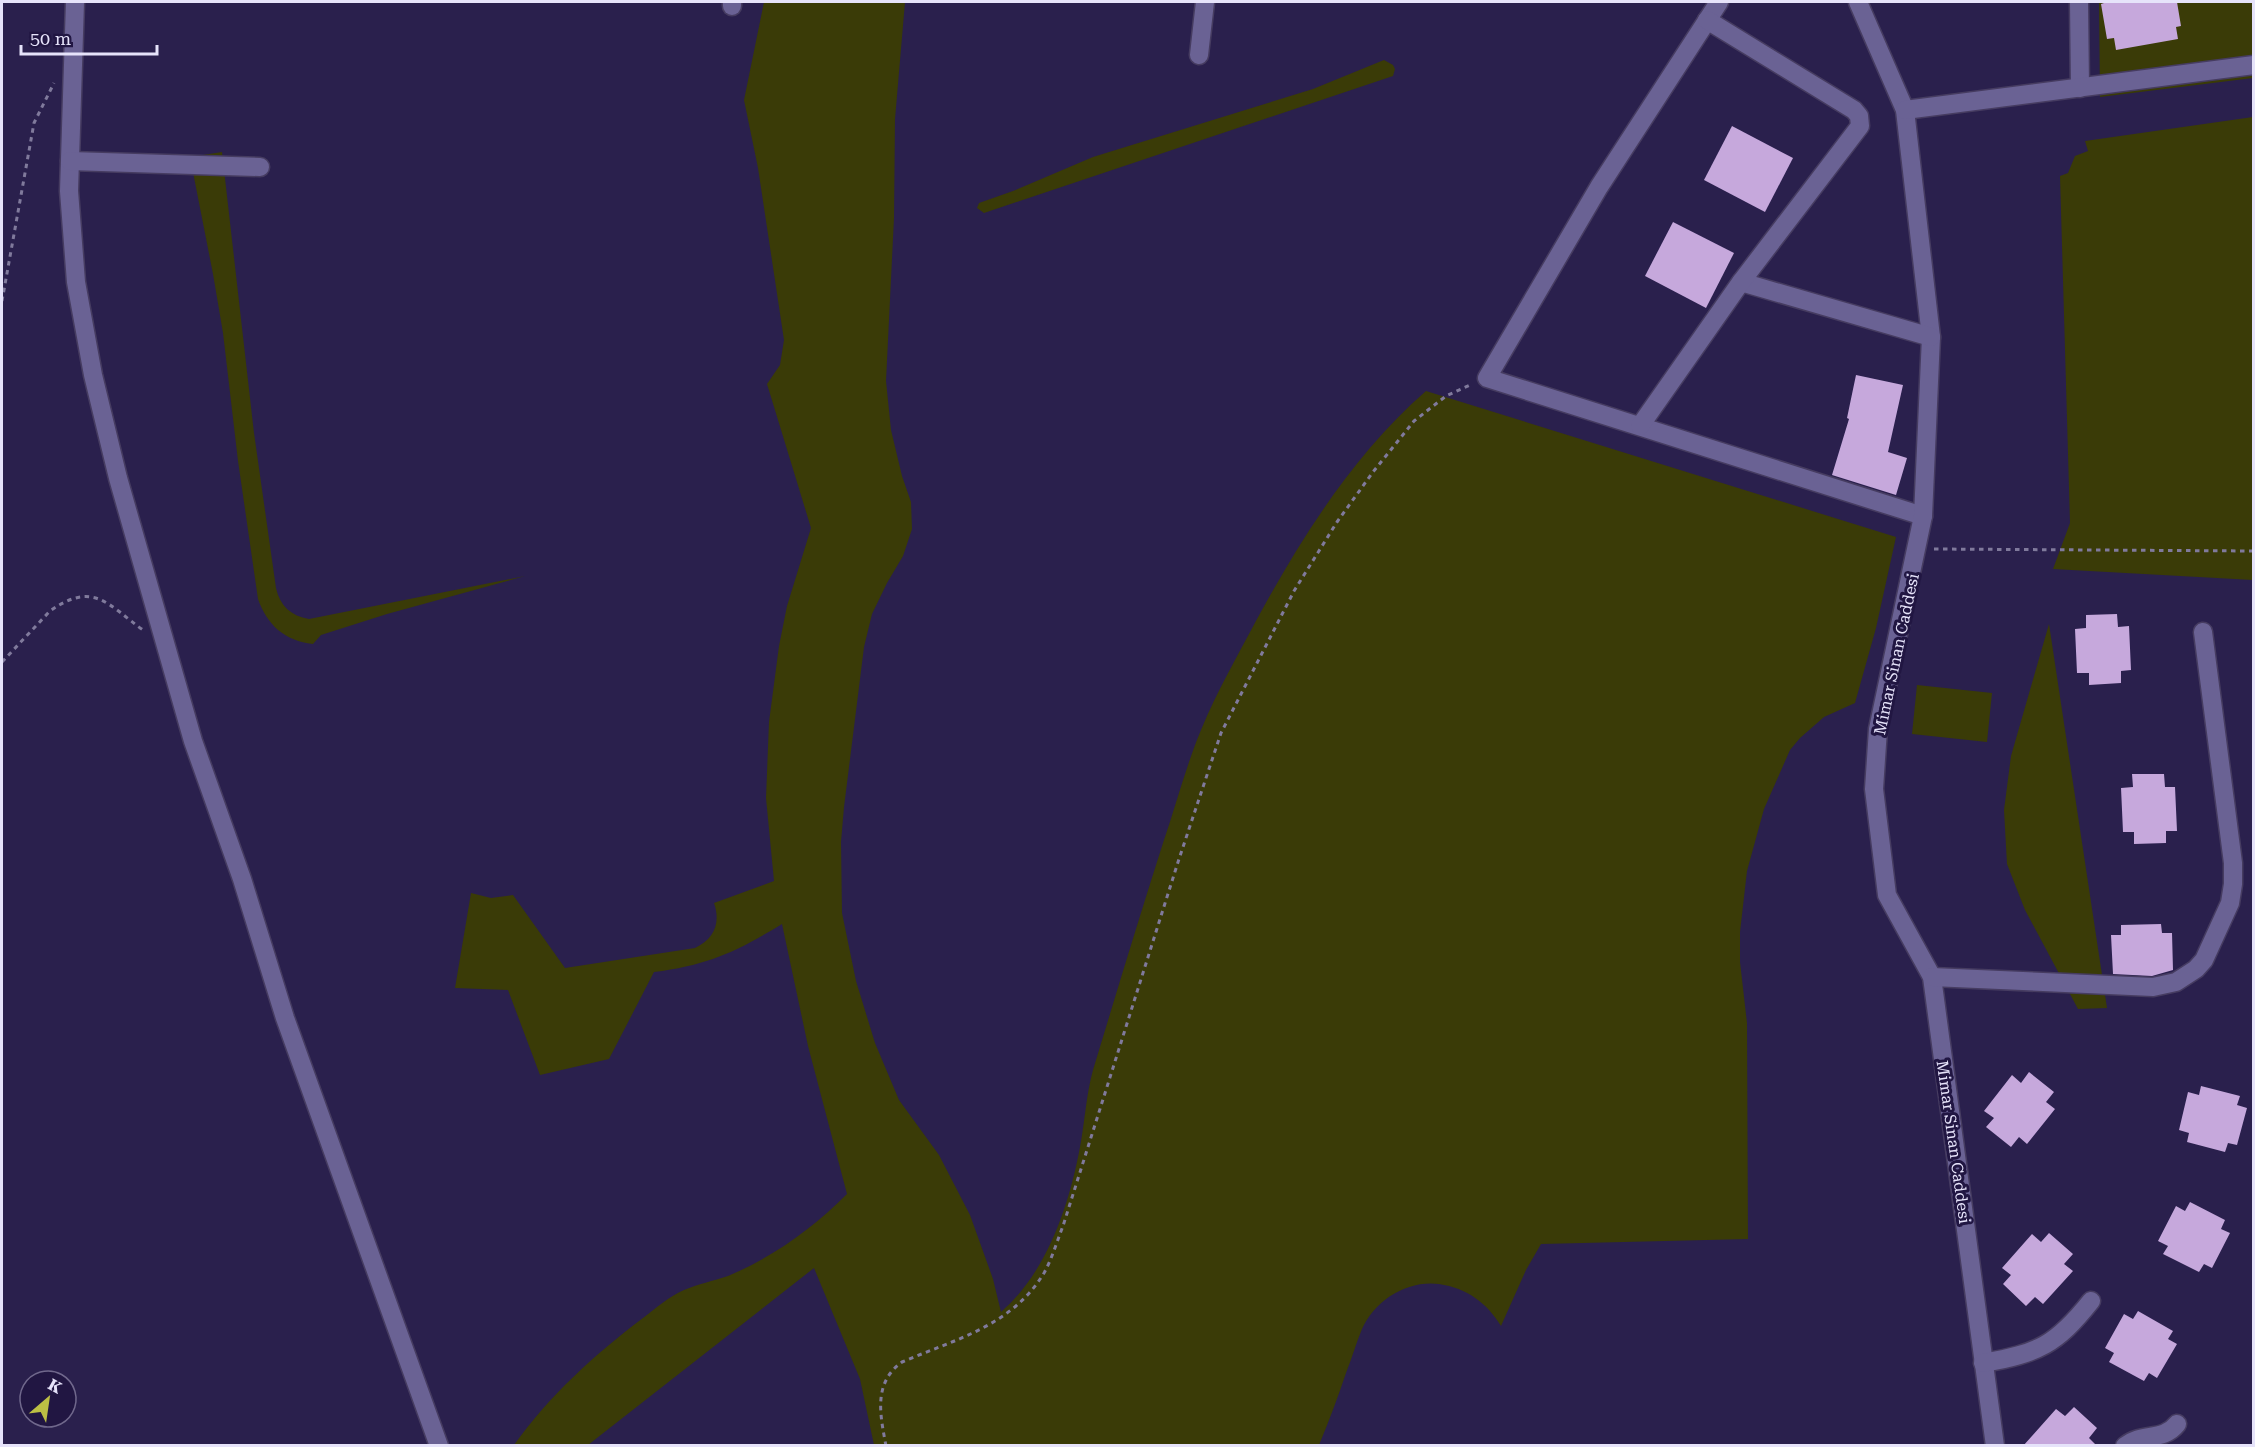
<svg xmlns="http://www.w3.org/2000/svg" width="2255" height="1447" viewBox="0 0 2255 1447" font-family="'Roboto Serif',serif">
	<rect width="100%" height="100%" fill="#2a204d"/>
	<g fill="#3a3b07">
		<path d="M 764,2 L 905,2 L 895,119 L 894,218 L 886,381 L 891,430 L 902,476 L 911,502 L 912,529 L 903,556 L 887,583 L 872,614 L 864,647 L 844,807 L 841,842 L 842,913 L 856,981 L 875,1043 L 899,1100 L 939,1155 L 970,1215 L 993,1279 L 1001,1312 C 1047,1272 1069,1206 1080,1147 C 1085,1121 1086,1095 1093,1070 C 1116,994 1139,918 1163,843 C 1176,805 1186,766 1201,730 C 1217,691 1238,655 1257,619 C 1303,535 1354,454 1426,391 L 1896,537 L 1876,628 L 1855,703 L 1824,717 L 1800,738 L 1790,750 L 1764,809 L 1747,871 L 1740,932 L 1740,962 L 1747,1023 L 1748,1239 L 1541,1244 L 1526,1270 L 1501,1326 C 1487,1303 1467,1288 1439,1284 C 1407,1280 1375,1300 1362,1329 C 1356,1343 1352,1358 1346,1373 C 1338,1397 1329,1421 1319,1445 L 874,1445 L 860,1379 L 814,1268 L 588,1445 L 514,1445 C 549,1396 595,1354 643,1318 C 656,1308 670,1296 684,1290 C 698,1284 713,1281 728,1276 C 773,1257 812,1229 847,1194 L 808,1046 L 782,924 C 736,952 708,965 654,972 L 609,1059 L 540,1075 L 508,990 L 455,988 L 471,893 L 491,898 L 513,895 L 565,968 L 695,948 C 714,939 721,923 714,903 L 774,881 L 766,798 L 769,722 L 779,646 L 787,606 L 811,528 L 767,384 L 780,365 L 784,340 L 758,168 L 744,100 Z"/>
		<polygon points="2099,2 2253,2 2253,78 2100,97"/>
		<polygon points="1384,60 1393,65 1395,69 1393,76 984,213 977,208 979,203 1013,191 1093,157 1313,89"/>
		<polygon points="2253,117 2253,580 2053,569 2070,523 2060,176 2068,173 2075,156 2088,151 2085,141"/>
		<path d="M 222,152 L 254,433 L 276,588 C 280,606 291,616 309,619 L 525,576 L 387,614 L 321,635 L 313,644 C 285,641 267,625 258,599 L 238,461 L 223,333 L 213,274 L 190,157 Z"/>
		<polygon points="2049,624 2107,1008 2078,1009 2025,910 2007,864 2004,810 2011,756"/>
		<polygon points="1917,685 1992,693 1987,742 1912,734"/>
	</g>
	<g fill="#c6a8dc">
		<polygon points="2107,2 2177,2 2181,26 2176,27 2178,39 2116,50 2114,38 2107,39 2101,4"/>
		<polygon points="1732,126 1793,158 1765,212 1704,180"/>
		<polygon points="1673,222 1734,253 1706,308 1645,276"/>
		<polygon points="1856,375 1903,385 1888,452 1907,458 1896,495 1832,475 1849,419 1847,418"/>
		<polygon points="2117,614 2118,627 2129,626 2131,670 2121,671 2121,683 2089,685 2089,673 2077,673 2075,629 2086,628 2086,615"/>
		<polygon points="2132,774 2164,774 2165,787 2175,787 2177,831 2166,831 2166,843 2134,844 2134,832 2123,832 2121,788 2133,787"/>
		<polygon points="2161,924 2162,933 2172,933 2173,970 2152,976 2113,974 2111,935 2121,935 2121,925"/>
		<polygon points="2029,1072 2054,1092 2046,1102 2055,1109 2027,1144 2019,1137 2011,1147 1986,1127 1994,1118 1984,1111 2012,1075 2021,1083"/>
		<polygon points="2201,1086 2240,1096 2237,1105 2247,1108 2237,1145 2228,1143 2225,1152 2187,1142 2189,1133 2179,1130 2188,1092 2199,1095"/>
		<polygon points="2190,1202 2225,1220 2221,1229 2230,1233 2212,1268 2204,1264 2199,1272 2163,1254 2168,1246 2158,1241 2176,1206 2185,1211"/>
		<polygon points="2049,1233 2073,1254 2064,1264 2073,1271 2043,1304 2035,1297 2026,1306 2003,1284 2011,1275 2002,1268 2032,1234 2041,1242"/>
		<polygon points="2138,1311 2173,1331 2168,1339 2177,1344 2157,1378 2149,1373 2144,1381 2109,1362 2114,1353 2105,1348 2124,1314 2133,1319"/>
		<polygon points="2074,1407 2097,1428 2089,1438 2097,1446 2023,1446 2056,1409 2065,1416"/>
	</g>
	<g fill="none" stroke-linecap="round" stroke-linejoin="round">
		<g stroke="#463c61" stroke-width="21">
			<g id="minor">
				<polyline points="75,2 69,191 76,282 93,375 118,478 193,741 242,879 285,1018 439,1446"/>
				<polyline points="732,2 732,6"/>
				<polyline points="1719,2 1599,187 1487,378 1923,516"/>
				<polyline points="1858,2 1905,110 1931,337 1923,516 1878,729 1874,789 1887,895 1932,977 1995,1446"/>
				<polyline points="2079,2 2080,88"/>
				<polyline points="1199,55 1205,2"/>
				<polyline points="1905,110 2254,65"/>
				<polyline points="70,161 260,167"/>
				<polyline points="1741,282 1931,337"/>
				<polyline points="1640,426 1741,282 1860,126 1859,116 1854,110 1707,20"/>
				<polyline points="1932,977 2153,987 2176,982 2196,969 2204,960 2230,903 2233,884 2233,863 2203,632"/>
				<path d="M 1983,1363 C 2039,1353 2056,1345 2091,1301"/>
				<path d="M 2125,1446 C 2142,1432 2163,1442 2177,1424"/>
			</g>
		</g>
		<g stroke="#807a9c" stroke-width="3" stroke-dasharray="4.5 4.5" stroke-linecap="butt">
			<polyline points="2,301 34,123 54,83"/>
			<polyline points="1934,549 2254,551"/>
			<path d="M 2,662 L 50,611 C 94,580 108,605 143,630"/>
			<path d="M 886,1446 C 880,1414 873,1383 902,1362 C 956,1339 1012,1326 1044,1273 C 1052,1259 1057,1241 1063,1226 L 1179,859 L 1221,733 L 1294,591 L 1337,522 L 1373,472 L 1414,421 L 1446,396 L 1470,385"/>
		</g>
		<use href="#minor" stroke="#6a6294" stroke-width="18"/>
	</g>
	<g text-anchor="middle" stroke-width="6" stroke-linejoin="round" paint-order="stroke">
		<g font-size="16" fill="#e6e3fa" stroke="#211642">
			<text transform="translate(1896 654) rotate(-78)" y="6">Mimar Sinan Caddesi</text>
			<text transform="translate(1954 1142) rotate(82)" y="6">Mimar Sinan Caddesi</text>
		</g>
	</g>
	<rect width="2255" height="1447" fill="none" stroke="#e6e3fa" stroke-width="6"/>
	<g transform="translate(48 1399) rotate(29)"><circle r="28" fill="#211642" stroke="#70688c" stroke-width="1.5"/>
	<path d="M0-4.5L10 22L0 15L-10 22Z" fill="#bcbf44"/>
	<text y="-9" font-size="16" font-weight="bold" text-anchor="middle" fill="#e6e3fa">K</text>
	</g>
	<path d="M21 45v9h136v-9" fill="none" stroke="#e6e3fa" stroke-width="3"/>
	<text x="30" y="45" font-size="18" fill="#e6e3fa" stroke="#211642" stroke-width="4.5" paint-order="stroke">50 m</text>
</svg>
